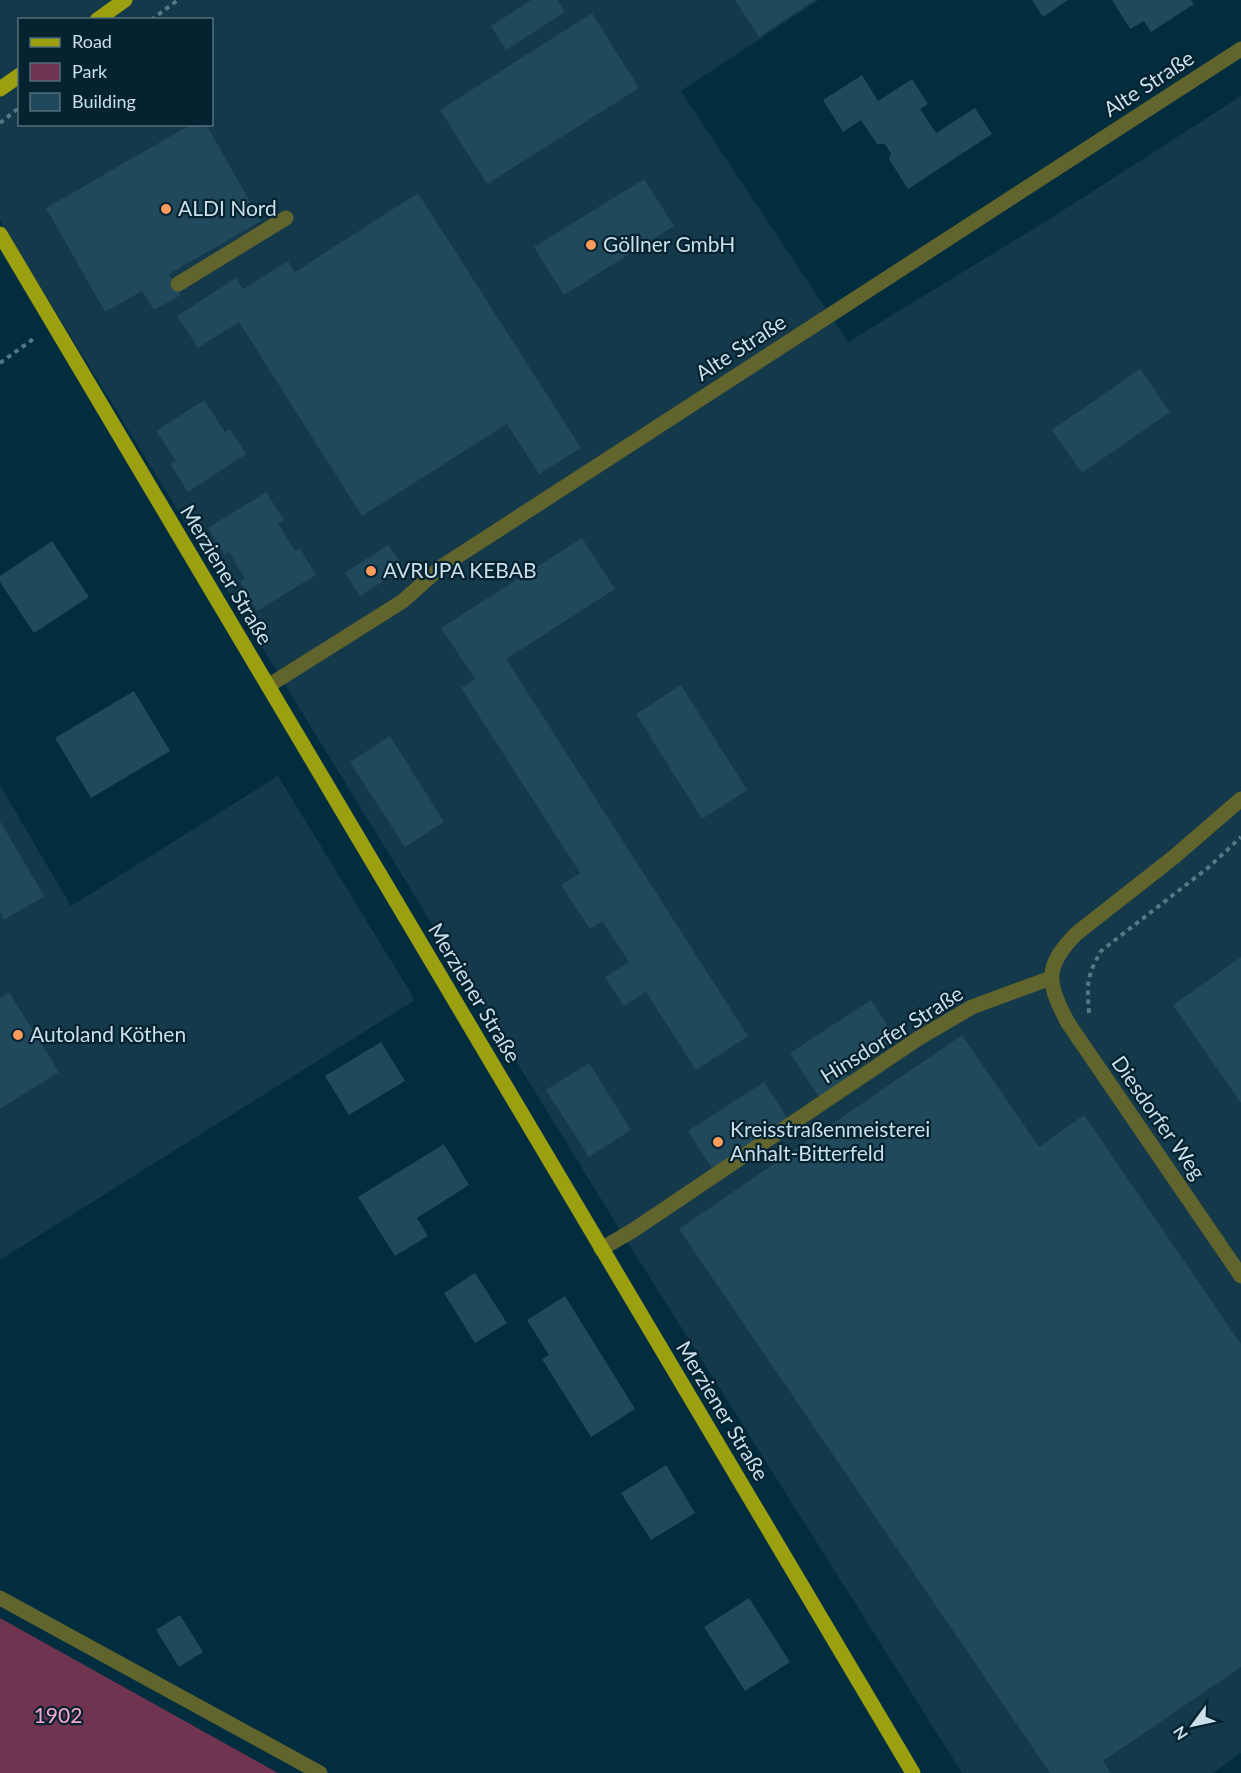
<svg xmlns="http://www.w3.org/2000/svg" width="1241" height="1773" viewBox="0 0 1241 1773" font-family="Lato,sans-serif">
	<rect width="100%" height="100%" fill="#012d3f"/>
	<g fill="#13394a" fill-rule="evenodd">
		<path d="M 0,0 L 819,0 L 681,91 L 848,342 L 1048,220 L 1241,96 L 1241,1753 L 1213,1773 L 962,1773 L 628,1243 L 0,221 ZM 20,20 L 212,20 L 212,124 L 20,124 Z"/>
		<polygon points="278,776 415,1000 0,1260 0,785 71,906"/>
	</g>
	<polygon fill="#703451" points="0,1618 278,1773 0,1773"/>
	<g fill="#21495c">
		<polygon points="531,0 557,0 565,12 506,50 491,26"/>
		<polygon points="735,0 815,0 759,37"/>
		<polygon points="1032,0 1068,0 1043,17"/>
		<polygon points="1112,0 1191,0 1194,4 1151,32 1144,21 1130,29"/>
		<polygon points="592,13 639,88 487,184 440,110"/>
		<polygon points="862,75 878,101 912,79 928,104 920,109 936,133 975,108 992,134 908,189 889,159 891,154 885,144 877,144 861,120 843,132 823,100"/>
		<polygon points="192,124 206,124 261,221 169,274 181,295 154,310 142,291 105,312 46,208"/>
		<polygon points="644,179 674,226 564,295 534,247"/>
		<polygon points="418,193 581,448 539,474 507,424 362,516 239,322 198,348 177,316 236,278 243,289 288,261 295,272"/>
		<polygon points="1140,369 1170,412 1082,473 1052,430"/>
		<polygon points="204,400 225,432 230,429 246,454 188,492 170,464 176,461 156,431"/>
		<polygon points="266,492 284,520 278,523 295,551 300,548 316,575 257,611 240,582 245,579 229,552 225,555 208,528"/>
		<polygon points="582,538 615,589 506,659 748,1036 696,1070 646,992 624,1006 605,977 629,962 602,921 590,929 561,885 580,873 461,688 475,679 441,628"/>
		<polygon points="52,541 89,597 34,633 0,582 0,576"/>
		<polygon points="388,545 404,568 360,596 345,573"/>
		<polygon points="681,685 747,790 702,819 636,714"/>
		<polygon points="134,691 170,751 91,798 55,738"/>
		<polygon points="390,736 444,822 405,847 350,762"/>
		<polygon points="0,821 44,896 4,920 0,912"/>
		<polygon points="1241,957 1241,1103 1173,1005"/>
		<polygon points="9,992 59,1072 0,1109 0,998"/>
		<polygon points="871,1000 896,1039 846,1072 851,1079 820,1099 790,1053"/>
		<polygon points="962,1035 1039,1147 1084,1115 1241,1344 1241,1667 1103,1761 1111,1773 1050,1773 679,1229"/>
		<polygon points="381,1042 405,1081 349,1115 325,1076"/>
		<polygon points="589,1063 631,1130 589,1157 546,1090"/>
		<polygon points="764,1082 788,1119 712,1168 688,1131"/>
		<polygon points="444,1144 469,1185 417,1218 428,1236 395,1256 358,1197"/>
		<polygon points="475,1273 507,1323 475,1343 444,1293"/>
		<polygon points="565,1296 635,1409 591,1437 542,1359 549,1355 527,1320"/>
		<polygon points="666,1465 695,1513 651,1540 621,1493"/>
		<polygon points="749,1598 790,1662 745,1691 704,1627"/>
		<polygon points="180,1615 203,1652 179,1667 156,1630"/>
	</g>
	<g fill="none" stroke-linecap="round" stroke-linejoin="round">
		<g stroke="#557786" stroke-width="4" stroke-dasharray="4.5 4.5" stroke-linecap="butt">
			<polyline points="151,20 178,0"/>
			<polyline points="0,123 20,107"/>
			<polyline points="0,363 36,337"/>
			<path d="M 1089,1013 C 1087,983 1086,978 1101,951 L 1209,867 L 1241,837"/>
		</g>
		<g stroke="#62642d" stroke-width="15">
			<polyline points="178,284 286,218"/>
			<polyline points="268,686 403,601 441,567 1241,49"/>
			<path d="M 1241,799 L 1174,857 L 1077,933 C 1043,967 1047,983 1068,1023 L 1241,1276"/>
			<polyline points="601,1249 632,1231 919,1038 972,1007 1051,978"/>
			<polyline points="0,1598 320,1773"/>
		</g>
		<g stroke="#9b9f10" stroke-width="15">
			<polyline points="97,20 125,0"/>
			<polyline points="0,89 20,75"/>
			<polyline points="0,234 913,1773"/>
		</g>
	</g>
	<g fill="#ff9b5b" stroke="#042230" stroke-width="2">
		<circle cx="166" cy="209" r="6"/>
		<circle cx="591" cy="245" r="6"/>
		<circle cx="371" cy="571" r="6"/>
		<circle cx="18" cy="1035" r="6"/>
		<circle cx="718" cy="1142" r="6"/>
	</g>
	<g text-anchor="middle" stroke-width="4.5" stroke-linejoin="round" paint-order="stroke">
		<g font-size="21" fill="#cadfea" stroke="#042230">
			<text transform="translate(1149 84) rotate(-33)" y="7">Alte Straße</text>
			<text transform="translate(741 348) rotate(-33)" y="7">Alte Straße</text>
			<text transform="translate(226 575) rotate(59)" y="7">Merziener Straße</text>
			<text transform="translate(474 993) rotate(59)" y="7">Merziener Straße</text>
			<text transform="translate(892 1035) rotate(-32)" y="7">Hinsdorfer Straße</text>
			<text transform="translate(1158 1118) rotate(55)" y="7">Diesdorfer Weg</text>
			<text transform="translate(722 1411) rotate(59)" y="7">Merziener Straße</text>
		</g>
		<g font-size="21" fill="#cadfea" stroke="#042230" text-anchor="start">
			<text x="178" y="216">ALDI Nord</text>
			<text x="603" y="252">Göllner GmbH</text>
			<text x="383" y="578">AVRUPA KEBAB</text>
			<text x="30" y="1042">Autoland Köthen</text>
			<text x="730" y="1137">Kreisstraßenmeisterei<tspan x="730" dy="24">Anhalt-Bitterfeld</tspan></text>
		</g>
		<g font-size="21" fill="#fda6cd" stroke="#042230">
			<text x="58" y="1723">1902</text>
		</g>
	</g>
	<rect x="18" y="18" width="195" height="108" fill="#042230" stroke="#536e7a" stroke-width="1.5"/>
	<rect x="30" y="38" width="30" height="9" fill="#9b9f10" stroke="#536e7a" stroke-width="1.5"/>
	<text x="72" y="48" font-size="18" fill="#cadfea">Road</text>
	<rect x="30" y="63" width="30" height="18" fill="#703451" stroke="#536e7a" stroke-width="1.5"/>
	<text x="72" y="78" font-size="18" fill="#cadfea">Park</text>
	<rect x="30" y="93" width="30" height="18" fill="#21495c" stroke="#536e7a" stroke-width="1.5"/>
	<text x="72" y="108" font-size="18" fill="#cadfea">Building</text>
	<g transform="translate(1193 1725) rotate(237)" stroke="#042230" stroke-width="4.5" paint-order="stroke">
	<path d="M0-4.5L10 22L0 15L-10 22Z" fill="#cadfea"/>
	<text y="-9" font-size="16" font-weight="bold" text-anchor="middle" fill="#cadfea">N</text>
	</g>
</svg>
